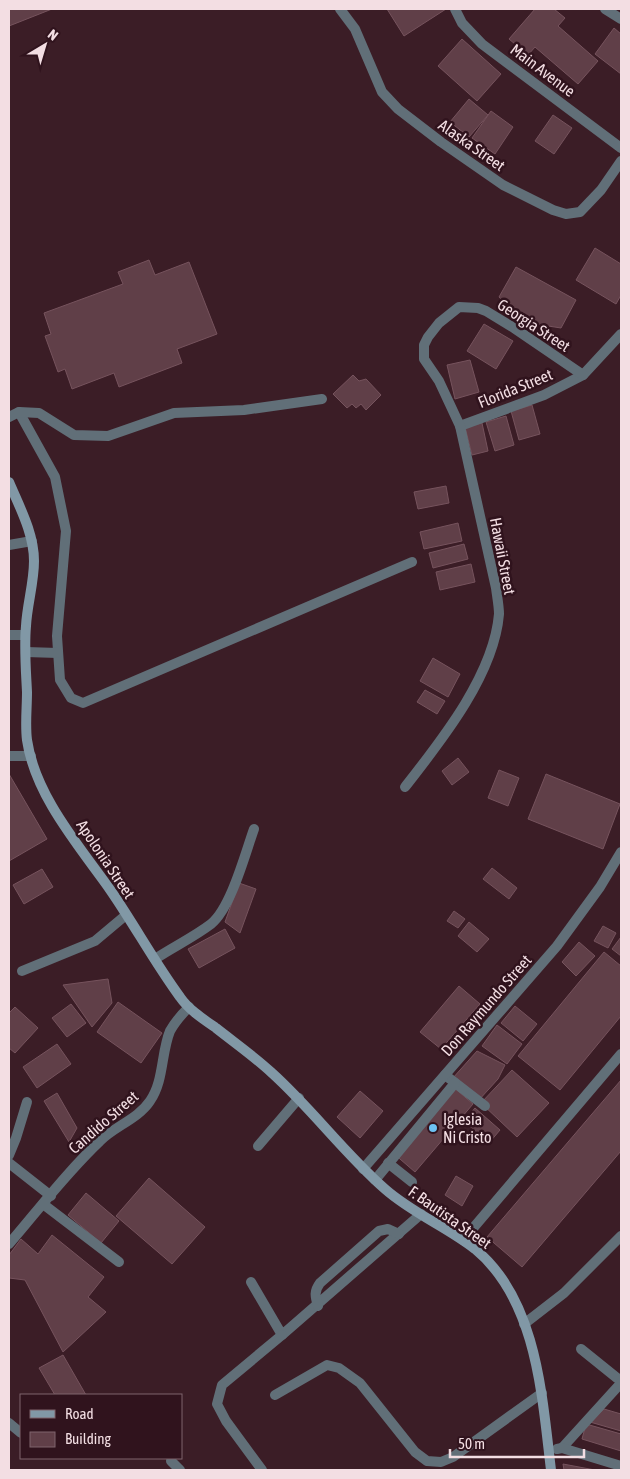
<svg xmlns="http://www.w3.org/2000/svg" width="630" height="1479" viewBox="0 0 630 1479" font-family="'Asap Condensed',sans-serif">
	<rect width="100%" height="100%" fill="#3b1d26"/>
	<g fill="#603f48" stroke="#76535d">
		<polygon points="9,9 52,9 9,26"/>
		<polygon points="387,9 446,9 404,36"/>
		<polygon points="535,9 554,9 565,18 558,26 598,61 578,84 535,47 528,55 509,39"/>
		<polygon points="614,28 621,34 621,74 595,54"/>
		<polygon points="462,39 501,74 477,101 438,66"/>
		<polygon points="469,99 488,115 469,137 450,122"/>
		<polygon points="491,111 513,127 495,154 472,138"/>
		<polygon points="553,115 572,128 554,154 535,141"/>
		<polygon points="595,248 621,264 621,295 616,304 576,280"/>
		<polygon points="149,260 155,275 189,262 217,334 177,349 182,363 119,387 114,373 72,389 65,369 58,372 45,336 51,334 44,313 123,284 118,272"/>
		<polygon points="516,267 576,300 561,328 523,322 499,297"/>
		<polygon points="484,324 513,341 496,369 467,351"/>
		<polygon points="470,360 479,392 455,399 447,365"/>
		<polygon points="353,375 359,381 366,379 381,395 366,410 361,404 356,408 352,404 347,408 333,394"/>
		<polygon points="532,405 540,434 519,440 511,411"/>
		<polygon points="506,416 514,445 495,451 486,422"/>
		<polygon points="482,423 488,451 472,455 465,427"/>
		<polygon points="446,486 449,503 418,509 414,492"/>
		<polygon points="458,523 462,541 424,549 420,532"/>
		<polygon points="464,544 468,559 433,568 429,553"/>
		<polygon points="471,564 475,582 440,590 436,572"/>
		<polygon points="433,658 460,674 448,697 420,681"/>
		<polygon points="425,690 445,701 437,714 417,702"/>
		<polygon points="458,758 469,772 452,785 442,771"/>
		<polygon points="499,770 519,778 508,806 488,798"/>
		<polygon points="9,774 47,839 9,861"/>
		<polygon points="546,774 620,804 603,849 528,819"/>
		<polygon points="492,868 517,888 509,899 483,879"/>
		<polygon points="42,869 53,887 24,904 13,885"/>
		<polygon points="239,883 256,889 240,933 225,922"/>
		<polygon points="454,911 465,919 458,928 447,921"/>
		<polygon points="469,922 489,939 477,952 458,936"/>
		<polygon points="603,926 616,933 608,948 594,941"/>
		<polygon points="225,929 235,948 199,968 188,949"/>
		<polygon points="621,937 621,956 612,949"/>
		<polygon points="579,942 595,956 576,976 562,962"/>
		<polygon points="604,952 621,966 621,1016 560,1090 518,1056"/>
		<polygon points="108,979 112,1003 92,1027 63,985"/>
		<polygon points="459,986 480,1004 441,1049 420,1032"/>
		<polygon points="118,1002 162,1033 141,1063 97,1032"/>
		<polygon points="71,1004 86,1023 67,1037 52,1018"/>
		<polygon points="515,1006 537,1024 523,1041 501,1023"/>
		<polygon points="15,1007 38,1028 15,1053 9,1048 9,1013"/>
		<polygon points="497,1025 522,1044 507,1064 482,1046"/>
		<polygon points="57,1044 71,1064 37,1088 23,1067"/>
		<polygon points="477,1051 505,1065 498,1079 478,1101 452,1079"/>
		<polygon points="512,1070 549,1103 517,1137 481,1103"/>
		<polygon points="621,1080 621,1151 522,1267 487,1237"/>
		<polygon points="451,1085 473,1104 415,1172 393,1153"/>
		<polygon points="360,1091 383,1111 360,1138 337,1117"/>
		<polygon points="57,1093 77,1128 69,1142 44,1101"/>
		<polygon points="475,1108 500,1130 489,1143 464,1121"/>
		<polygon points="456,1176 473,1186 462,1206 445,1195"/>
		<polygon points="149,1178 205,1227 172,1264 116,1216"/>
		<polygon points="86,1193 119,1221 101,1243 68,1215"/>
		<polygon points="52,1235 104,1277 88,1297 106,1312 63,1352 25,1280 9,1278 9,1255 21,1239 38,1254"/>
		<polygon points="63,1355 86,1395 55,1395 39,1368"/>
		<polygon points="604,1409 621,1414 621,1431 590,1422"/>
		<polygon points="586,1424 621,1434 621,1451 582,1439"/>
		<polygon points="563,1464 595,1470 564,1470"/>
	</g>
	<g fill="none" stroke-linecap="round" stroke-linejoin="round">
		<g stroke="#616f78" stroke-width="10">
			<polyline points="19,412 55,477 66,531 57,636 60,680 71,698 83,703 412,562"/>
			<polyline points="9,417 19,412 39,413 74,435 108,436 174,413 244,410 322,399"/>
			<polyline points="9,545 32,541"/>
			<polyline points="26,652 58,653"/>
			<polyline points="22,971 95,941 126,915"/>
			<polyline points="445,1075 485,1106"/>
			<polyline points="258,1146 299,1098"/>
			<polyline points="9,1155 16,1138 27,1102"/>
			<polyline points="388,1163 412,1182"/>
			<polyline points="375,1180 455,1083"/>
			<polyline points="463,1240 621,1054"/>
			<polyline points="251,1282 282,1335 421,1214"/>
			<path d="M 318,1306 C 315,1296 314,1291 320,1283 L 379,1231 L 388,1229 L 399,1234"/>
			<polyline points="524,1324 564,1293 621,1236"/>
			<polyline points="581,1349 617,1378 621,1380"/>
			<polyline points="275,1395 327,1365 339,1368 360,1383 415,1452 427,1461 441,1462 453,1457 542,1393"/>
			<polyline points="9,1423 21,1433"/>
			<polyline points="171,1461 180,1470"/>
			<polyline points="262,1470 226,1421 217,1404 222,1385 282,1335"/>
		</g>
		<polyline stroke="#616f78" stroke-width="10" points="9,756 31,756"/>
		<g stroke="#616f78" stroke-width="10">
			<polyline points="340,9 355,29 382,92 398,109 441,142 503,185 553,210 566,214 580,212 601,190 621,161"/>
			<polyline points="455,9 462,23 482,44 621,148"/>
			<polyline points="605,9 621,19"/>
			<polyline points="460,426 544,395 583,375 621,334"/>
			<polyline points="9,635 25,635"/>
			<path d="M 405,787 C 441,741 494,675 499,614 C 499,606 497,596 496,588 L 460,426 L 439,381 L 424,359 L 424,345 L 428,337 L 439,323 L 459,307 L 478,308 L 486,311 L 514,328 L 583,375"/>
			<path d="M 155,959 C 173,947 194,937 211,924 C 231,908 245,854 254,829"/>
			<polyline points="9,1163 51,1196"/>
			<polyline points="363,1169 557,946 600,887 621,852"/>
			<polyline points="43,1204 119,1262"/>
			<path d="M 9,1244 C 39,1209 67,1172 100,1141 C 115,1126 138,1119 150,1101 C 164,1081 161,1053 170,1031 C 175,1022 182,1014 189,1007"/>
			<polyline points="562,1448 621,1383"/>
			<polyline points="557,1449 562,1448 621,1466"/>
		</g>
		<path stroke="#8198a6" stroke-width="10" d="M 9,482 C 19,506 34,533 34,561 C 34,583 27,605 26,626 C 24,648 26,671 27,692 C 27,708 25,725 27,740 C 35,796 80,847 111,891 C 135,926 155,963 180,997 C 189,1010 203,1019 216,1028 C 235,1043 255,1057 272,1073 C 312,1109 344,1153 385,1189 C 412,1213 447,1227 475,1249 C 537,1300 542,1396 551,1470"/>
	</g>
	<circle fill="#6dc2f3" stroke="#30131d" stroke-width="2" cx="433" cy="1128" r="5"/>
	<g text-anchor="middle" stroke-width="5" stroke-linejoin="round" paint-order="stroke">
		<g font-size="16" fill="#f3dee3" stroke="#30131d">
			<text transform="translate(543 70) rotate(37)" y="6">Main Avenue</text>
			<text transform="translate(472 145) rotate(35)" y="6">Alaska Street</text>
			<text transform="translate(534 325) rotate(33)" y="6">Georgia Street</text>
			<text transform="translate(515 388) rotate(-22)" y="6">Florida Street</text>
			<text transform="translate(503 556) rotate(79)" y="6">Hawaii Street</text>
			<text transform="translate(106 859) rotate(56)" y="6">Apolonia Street</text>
			<text transform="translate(486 1005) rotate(-49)" y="6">Don Raymundo Street</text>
			<text transform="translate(103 1122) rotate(-41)" y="6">Candido Street</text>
			<text transform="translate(450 1217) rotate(35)" y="6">F. Bautista Street</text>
		</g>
		<g font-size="16" fill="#f3dee3" stroke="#30131d" text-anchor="start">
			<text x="443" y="1125">Iglesia<tspan x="443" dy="18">Ni Cristo</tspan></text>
		</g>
	</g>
	<rect width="630" height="1479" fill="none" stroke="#f3dee3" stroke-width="20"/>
	<rect x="20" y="1394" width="162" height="65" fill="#30131d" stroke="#7e646c"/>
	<rect x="30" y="1410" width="25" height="8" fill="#8198a6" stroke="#7e646c"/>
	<text x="65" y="1419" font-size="15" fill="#f3dee3">Road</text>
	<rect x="30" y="1432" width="25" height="15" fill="#603f48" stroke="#7e646c"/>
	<text x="65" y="1444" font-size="15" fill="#f3dee3">Building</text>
	<g transform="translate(45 45) rotate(38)" stroke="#30131d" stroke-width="4" paint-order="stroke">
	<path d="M0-4L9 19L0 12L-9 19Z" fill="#f3dee3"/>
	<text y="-8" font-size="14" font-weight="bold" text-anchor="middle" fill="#f3dee3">N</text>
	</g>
	<path d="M450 1449v8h134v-8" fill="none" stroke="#f3dee3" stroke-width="2.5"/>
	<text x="458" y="1449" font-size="15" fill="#f3dee3" stroke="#30131d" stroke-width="4" paint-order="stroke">50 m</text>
</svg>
